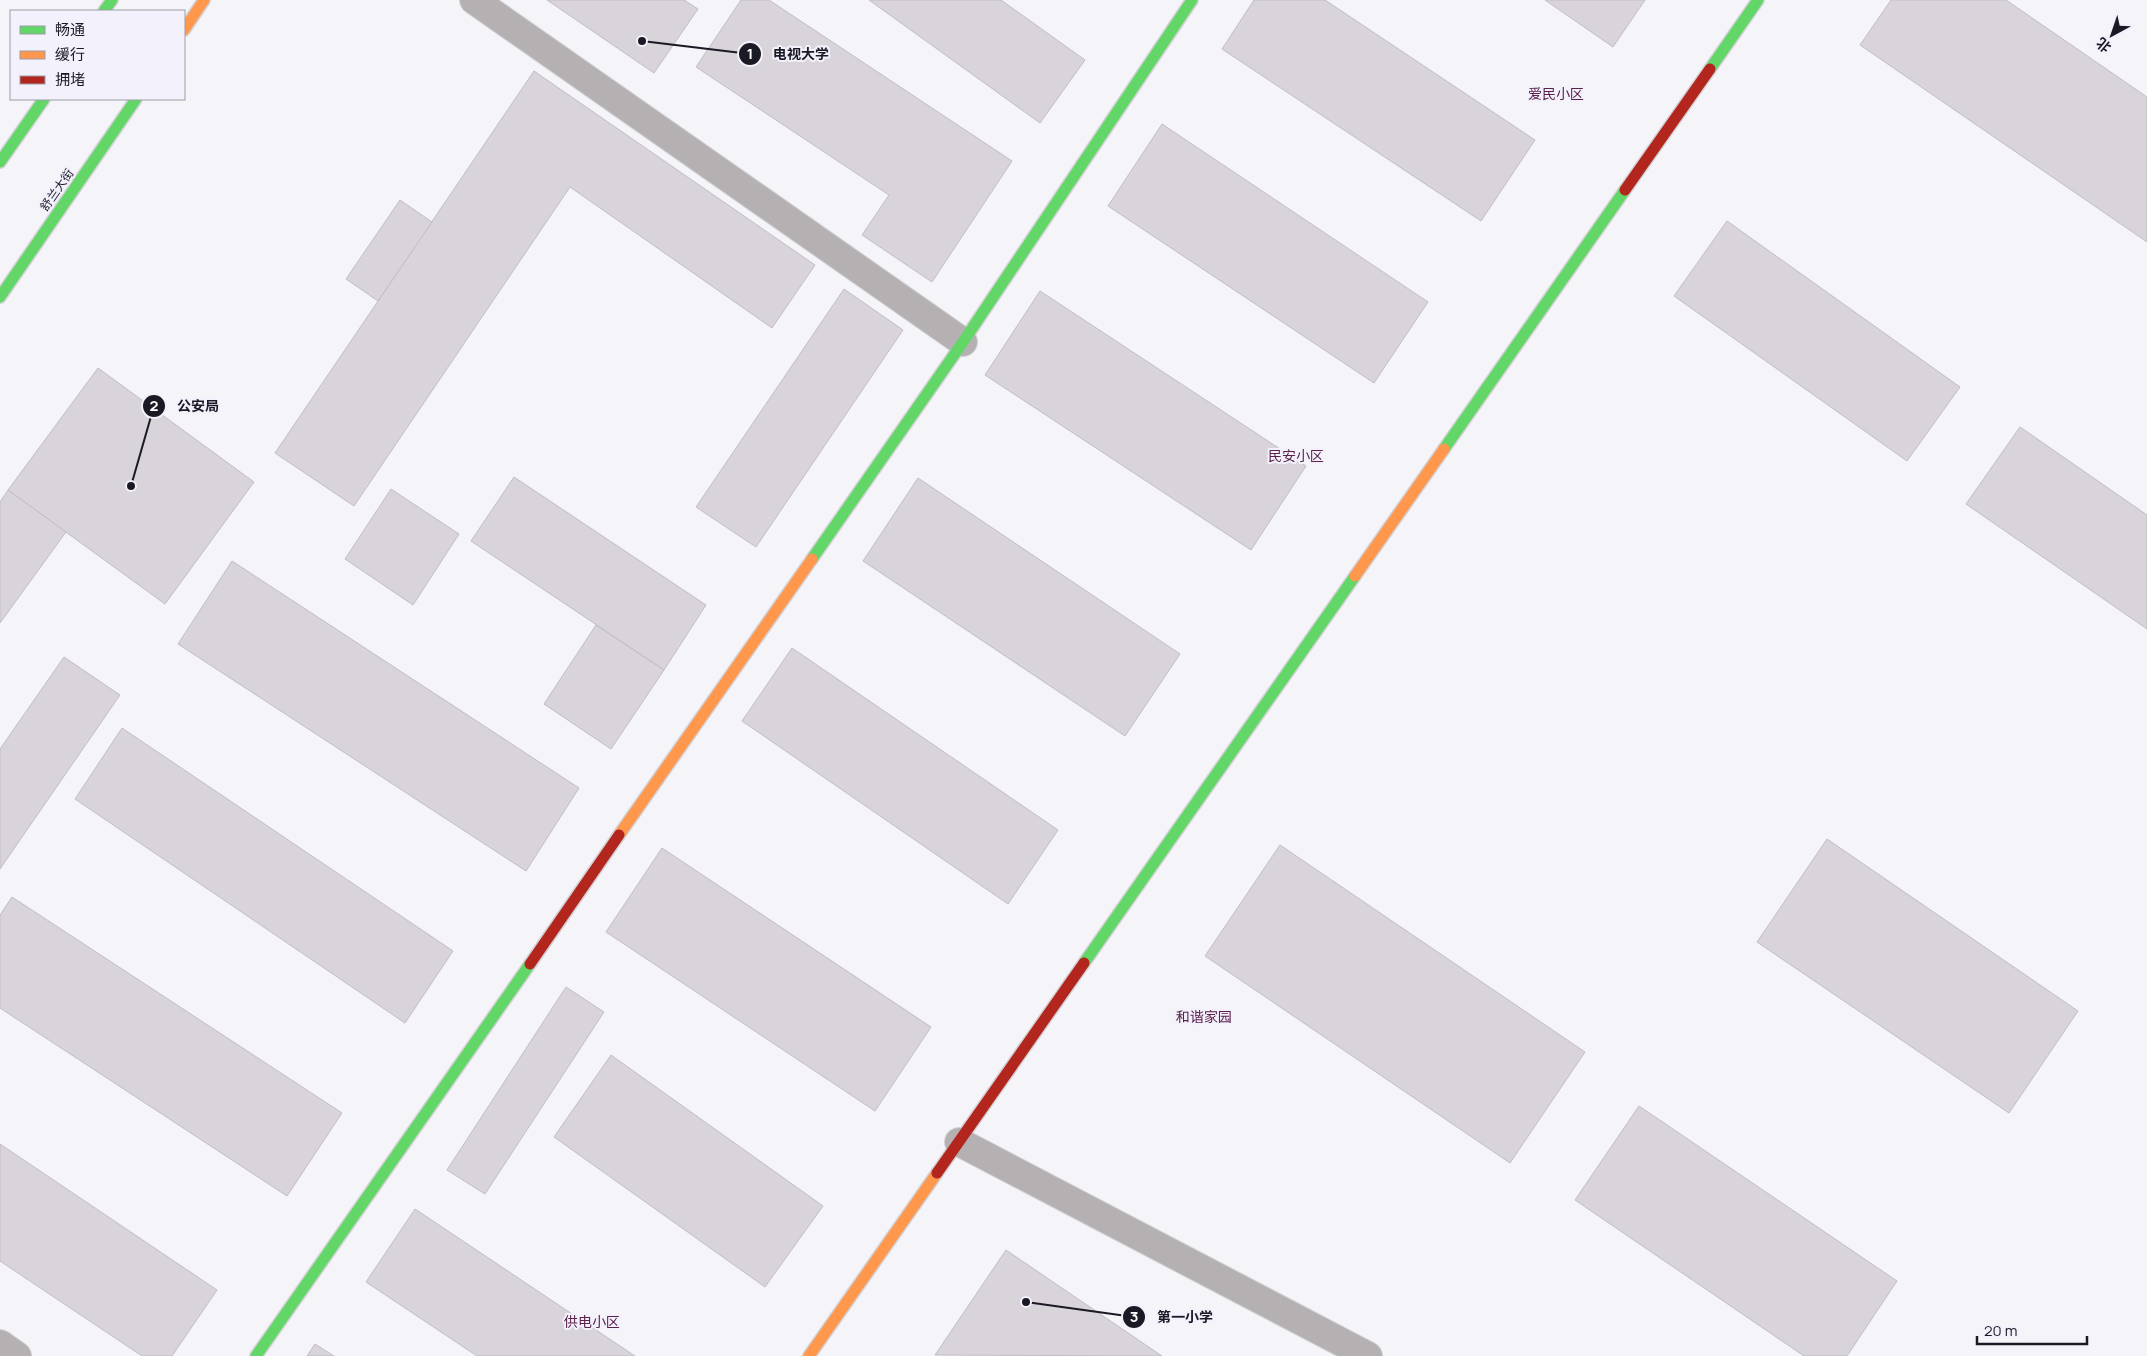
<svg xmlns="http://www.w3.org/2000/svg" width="2147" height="1356" viewBox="0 0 2147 1356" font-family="Manrope,'Noto Sans SC',sans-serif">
	<rect width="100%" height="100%" fill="#f4f4f9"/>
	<g fill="#d9d4da" stroke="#c1bdc3">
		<polygon points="547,0 684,0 698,9 654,73"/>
		<polygon points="741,0 769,0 1012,161 932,282 862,235 889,195 696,67"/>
		<polygon points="869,0 1001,0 1085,60 1040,123"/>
		<polygon points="1254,0 1325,0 1535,140 1481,221 1222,49"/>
		<polygon points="1545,0 1645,0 1613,47"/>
		<polygon points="1891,0 2006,0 2147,97 2147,242 1860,45"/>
		<polygon points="534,71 815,265 772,328 570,187 354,506 275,453"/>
		<polygon points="1162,124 1428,302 1374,383 1108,206"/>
		<polygon points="400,200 432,222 378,301 346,279"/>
		<polygon points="1727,221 1960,387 1907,461 1674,296"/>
		<polygon points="844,289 903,330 756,547 696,507"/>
		<polygon points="1040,291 1306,466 1251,550 985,375"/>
		<polygon points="98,368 254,482 165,604 8,490"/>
		<polygon points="2020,427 2147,515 2147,629 1966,504"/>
		<polygon points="514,477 706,605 664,670 471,541"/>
		<polygon points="918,478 1180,654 1125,736 863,561"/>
		<polygon points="391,489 459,534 413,605 345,559"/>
		<polygon points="8,490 66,532 0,623 0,502"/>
		<polygon points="232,561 579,788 526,871 178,644"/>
		<polygon points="596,625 664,670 611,749 544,704"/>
		<polygon points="792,648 1058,830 1008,904 742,721"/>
		<polygon points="64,657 120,695 0,869 0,749"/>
		<polygon points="122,728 453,951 405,1023 75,799"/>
		<polygon points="1827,839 2078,1011 2009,1113 1757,942"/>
		<polygon points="1280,845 1585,1052 1510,1163 1205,956"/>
		<polygon points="662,848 931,1027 875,1111 606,932"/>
		<polygon points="12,897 342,1113 287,1196 0,1008 0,915"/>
		<polygon points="566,987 604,1012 485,1194 447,1170"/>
		<polygon points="611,1055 823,1206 765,1287 554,1137"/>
		<polygon points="1639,1106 1897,1281 1847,1356 1804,1356 1575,1200"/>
		<polygon points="0,1144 217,1290 172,1356 142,1356 0,1261"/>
		<polygon points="415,1209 635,1356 477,1356 366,1282"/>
		<polygon points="1006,1250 1162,1356 935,1355"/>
		<polygon points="315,1344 334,1356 307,1356"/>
	</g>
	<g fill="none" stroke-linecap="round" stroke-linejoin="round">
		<g stroke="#d2d2d6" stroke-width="30">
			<g id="street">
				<polyline points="474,0 963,342"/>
				<polyline points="959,1142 1368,1356"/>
				<polyline points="0,1344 17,1356"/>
			</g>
		</g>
		<g stroke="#d2d2d6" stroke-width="14">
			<g id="fast">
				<polyline points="104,11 112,0"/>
				<polyline points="1710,69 1758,0"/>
				<polyline points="0,162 44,99"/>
				<polyline points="0,297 136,99"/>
				<polyline points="1444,449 1625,190"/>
				<polyline points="812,559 963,342 1192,0"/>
				<polyline points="1084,963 1355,576"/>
				<polyline points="256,1356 530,964"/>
			</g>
		</g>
		<g stroke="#d2d2d6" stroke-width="14">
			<g id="slow">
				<polyline points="184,30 204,0"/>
				<polyline points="1355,576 1444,449"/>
				<polyline points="619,835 812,559"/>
				<polyline points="809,1356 937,1173"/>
			</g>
		</g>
		<g stroke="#d2d2d6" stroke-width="14">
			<g id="jam">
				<polyline points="1625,190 1710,69"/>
				<polyline points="530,964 619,835"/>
				<polyline points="937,1173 1084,963"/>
			</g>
		</g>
		<use href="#street" stroke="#b5b1b3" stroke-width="28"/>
		<use href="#fast" stroke="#63d668" stroke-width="11"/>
		<use href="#slow" stroke="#ff974d" stroke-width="11"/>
		<use href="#jam" stroke="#b3261e" stroke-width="11"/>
	</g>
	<g text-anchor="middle" stroke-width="4" stroke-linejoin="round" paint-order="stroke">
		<g font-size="12" fill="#1b1a24" stroke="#f2f1fc">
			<text transform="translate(57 190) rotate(-55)" y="4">舒兰大街</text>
		</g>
		<g font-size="14" fill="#5a214a" stroke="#f2f1fc">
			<text x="1556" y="99">爱民小区</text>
			<text x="1296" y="461">民安小区</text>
			<text x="1204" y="1022">和谐家园</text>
			<text x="592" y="1327">供电小区</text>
		</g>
	</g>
	<path fill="none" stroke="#1b1a24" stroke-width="2" d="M642 41L750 54M131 486L154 406M1026 1302L1134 1317"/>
	<g fill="#1b1a24" stroke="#f2f1fc" stroke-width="2">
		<circle cx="642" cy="41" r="5"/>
		<circle cx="131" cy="486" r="5"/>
		<circle cx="1026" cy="1302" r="5"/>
		<circle cx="750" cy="54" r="12"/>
		<circle cx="154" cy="406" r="12"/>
		<circle cx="1134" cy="1317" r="12"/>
	</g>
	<g font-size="15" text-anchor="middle" font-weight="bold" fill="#fff">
		<text x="750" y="59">1</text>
		<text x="154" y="411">2</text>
		<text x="1134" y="1322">3</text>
	</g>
	<g font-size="14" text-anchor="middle" font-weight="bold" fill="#1b1a24" stroke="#f2f1fc" stroke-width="4" stroke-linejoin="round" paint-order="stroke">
		<text x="801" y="59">电视大学</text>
		<text x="198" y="411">公安局</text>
		<text x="1185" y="1322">第一小学</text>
	</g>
	<rect x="10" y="10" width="175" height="90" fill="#f2f1fc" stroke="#9c9ba6"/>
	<rect x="20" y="26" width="25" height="8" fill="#63d668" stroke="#9c9ba6"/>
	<text x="55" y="35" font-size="15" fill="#1b1a24">畅通</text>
	<rect x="20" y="51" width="25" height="8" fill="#ff974d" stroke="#9c9ba6"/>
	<text x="55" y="60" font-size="15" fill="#1b1a24">缓行</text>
	<rect x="20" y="76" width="25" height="8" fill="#b3261e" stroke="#9c9ba6"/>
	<text x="55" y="85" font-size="15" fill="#1b1a24">拥堵</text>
	<g transform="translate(2112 35) rotate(220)" stroke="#f2f1fc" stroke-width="4" paint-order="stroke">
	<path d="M0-4L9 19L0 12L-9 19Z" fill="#1b1a24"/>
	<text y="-8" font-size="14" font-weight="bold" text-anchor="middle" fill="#1b1a24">北</text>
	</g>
	<path d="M1977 1336v8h110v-8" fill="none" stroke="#1b1a24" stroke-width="2.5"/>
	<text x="1984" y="1336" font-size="15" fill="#1b1a24" stroke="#f2f1fc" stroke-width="4" paint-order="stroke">20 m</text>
</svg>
